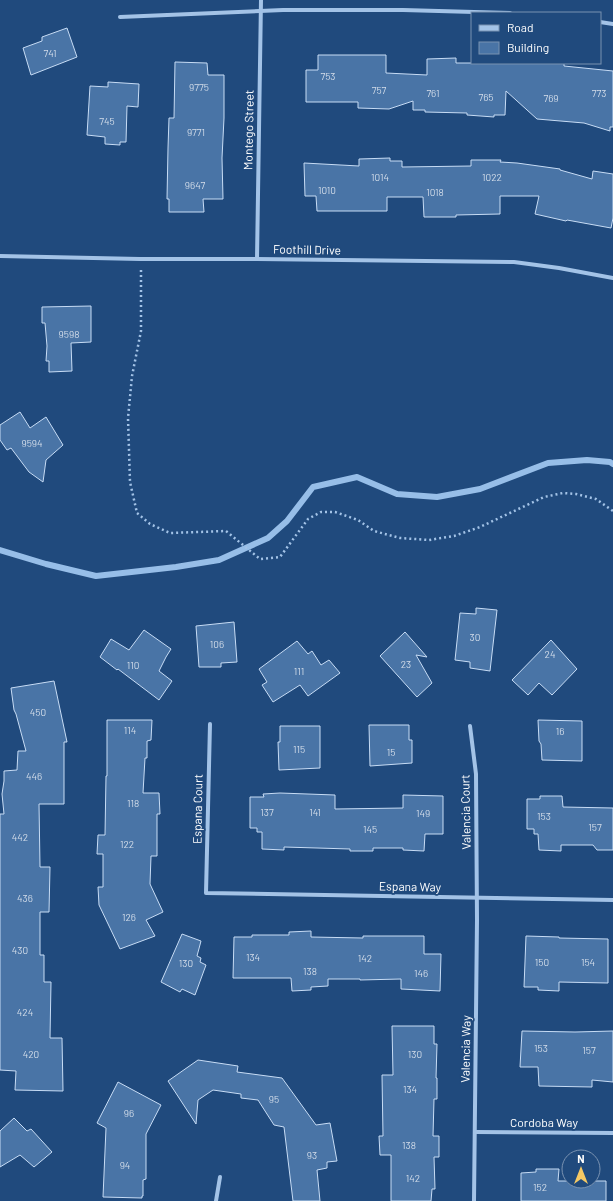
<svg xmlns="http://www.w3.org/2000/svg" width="613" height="1201" viewBox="0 0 613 1201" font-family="Barlow,sans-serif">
	<rect width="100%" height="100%" fill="#204a7d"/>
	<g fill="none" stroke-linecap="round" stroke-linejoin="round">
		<polyline stroke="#97bee8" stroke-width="6" points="0,550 46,564 96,576 176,567 219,560 268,538 287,521 313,487 357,477 397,494 437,497 480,489 548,463 587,460 610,462 613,464"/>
	</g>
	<g fill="#4974a6" stroke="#c7dcf5">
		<polygon points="67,28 77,57 31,75 23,48 42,41 42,37"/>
		<polygon points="318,55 386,55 386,73 427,75 427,59 456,58 456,63 564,63 564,66 613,71 613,127 610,127 610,131 584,123 537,119 506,91 505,115 494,115 494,117 467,115 467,113 425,112 425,110 413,110 413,101 389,109 358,108 358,102 306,102 306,70 318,70"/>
		<polygon points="175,62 207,63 208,75 224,75 224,118 222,158 223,199 203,199 204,212 169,212 169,199 167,199 168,148 169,118 174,118"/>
		<polygon points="108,82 139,84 138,107 127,106 126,142 120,142 120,145 105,144 105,137 87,135 90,86 108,87"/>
		<polygon points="390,158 390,161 402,161 402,167 471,166 471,160 501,160 500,162 517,163 560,169 560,170 592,179 593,171 613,174 613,218 611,228 567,220 566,221 535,214 539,196 500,196 500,214 456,215 456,217 424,217 423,197 387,197 387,211 317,211 316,196 305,196 304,163 359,166 359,159"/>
		<polygon points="91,306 91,342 71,343 72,371 49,372 49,361 46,361 47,346 45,323 42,323 42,307"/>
		<polygon points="20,412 30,428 46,417 63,445 46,460 43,482 29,472 11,448 7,450 0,440 0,425"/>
		<polygon points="476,608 497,610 490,671 470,668 470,662 455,660 460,613 476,614"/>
		<polygon points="234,622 237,662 221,663 221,667 199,667 196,626"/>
		<polygon points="144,630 171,649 166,657 159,671 172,681 159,700 118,669 117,670 100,657 111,639 129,650"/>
		<polygon points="405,632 427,657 416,655 432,683 417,697 380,656"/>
		<polygon points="551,640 577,669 552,695 539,683 528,695 512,680"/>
		<polygon points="297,641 308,654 312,651 321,665 329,660 340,673 308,696 300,685 273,702 262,685 267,682 259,669"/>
		<polygon points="54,681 67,742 64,742 64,804 39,804 40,867 50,867 49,912 40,912 40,955 44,955 44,982 51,982 50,1038 62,1038 63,1091 15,1090 16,1071 0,1070 0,814 4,814 2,794 4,781 4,771 17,770 18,751 26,751 16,714 14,710 11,688"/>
		<polygon points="107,720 152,720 151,740 147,741 147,758 145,758 143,793 159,793 160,814 157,814 157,856 151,856 150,884 163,912 146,920 155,936 120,949 99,905 98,887 103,887 103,854 97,854 98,835 105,835 106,776 107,776"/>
		<polygon points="538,720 582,721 582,761 542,760 541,744 539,741"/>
		<polygon points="369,725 409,725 409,740 412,740 412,763 370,766"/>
		<polygon points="280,726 320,726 320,768 279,770 278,742 280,742"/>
		<polygon points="280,793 335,795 335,809 403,808 403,795 443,796 443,834 425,834 424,851 403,850 403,848 373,848 373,851 350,851 350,849 284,847 284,850 262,849 262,832 257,832 257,828 250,828 250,797 264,797 263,794"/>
		<polygon points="540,796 562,796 563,807 613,808 613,850 597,850 593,845 561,845 561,851 539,850 538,834 534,834 534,829 527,829 527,799 540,799"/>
		<polygon points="311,931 311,937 363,938 363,936 424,936 424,954 441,954 440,991 401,989 401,979 360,980 360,979 328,979 328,986 311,987 311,990 292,991 291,978 233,978 234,937 252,937 252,935 289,935 289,932"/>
		<polygon points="182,934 201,941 197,956 201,958 200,962 206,965 195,995 182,989 180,992 161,982"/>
		<polygon points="526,936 559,937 559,938 608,939 608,983 559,982 559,991 538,990 538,987 524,987"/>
		<polygon points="392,1026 434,1026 434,1044 437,1044 436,1078 437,1078 437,1099 434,1099 433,1136 439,1136 439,1157 434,1157 435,1189 432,1189 431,1201 391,1201 391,1155 380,1155 379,1136 383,1136 382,1075 393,1075"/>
		<polygon points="522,1031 575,1032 613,1031 613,1082 592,1080 592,1087 539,1086 538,1067 520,1067"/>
		<polygon points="198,1060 238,1066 237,1072 282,1078 316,1125 330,1123 337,1161 327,1162 327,1168 317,1170 320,1201 293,1201 284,1127 274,1125 258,1100 241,1098 241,1094 213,1090 198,1100 196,1124 168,1081"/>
		<polygon points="118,1082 161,1105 146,1134 146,1179 143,1180 143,1196 142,1196 142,1198 103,1197 106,1128 97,1123"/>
		<polygon points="14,1118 27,1131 31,1129 52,1152 34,1167 20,1155 0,1167 0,1131"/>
		<polygon points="536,1169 559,1169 558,1181 606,1181 606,1201 521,1201 521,1173 536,1172"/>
	</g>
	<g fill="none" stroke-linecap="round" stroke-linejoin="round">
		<polyline stroke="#a3c3e7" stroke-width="2.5" stroke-dasharray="2 3" stroke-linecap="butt" points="141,270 141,331 132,376 128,418 130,482 137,513 150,524 170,533 226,531 260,559 280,557 308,519 321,512 335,512 358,520 374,531 400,538 429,540 454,536 480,527 544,497 563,493 576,494 596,499 613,511"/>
		<g stroke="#a3c3e7" stroke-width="4">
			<polyline points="120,17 283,10 403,10 510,13"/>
			<polyline points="600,22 613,24"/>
			<polyline points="0,256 140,259 257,259 514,262 559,268 613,278"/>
			<polyline points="257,259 261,0"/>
			<polyline points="210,724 206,893 613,900"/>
			<polyline points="470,726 476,774 477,920 474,1201"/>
			<polyline points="475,1132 613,1133"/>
			<polyline points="216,1201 220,1177"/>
		</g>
	</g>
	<g text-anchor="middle" stroke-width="3.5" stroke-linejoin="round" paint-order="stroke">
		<g font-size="10" fill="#d2dce9">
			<text x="50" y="57">741</text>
			<text x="328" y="80">753</text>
			<text x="199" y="91">9775</text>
			<text x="379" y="94">757</text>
			<text x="433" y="97">761</text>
			<text x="599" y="97">773</text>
			<text x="486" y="101">765</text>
			<text x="551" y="102">769</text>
			<text x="107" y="125">745</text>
			<text x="196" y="136">9771</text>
			<text x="380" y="181">1014</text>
			<text x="492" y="181">1022</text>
			<text x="195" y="189">9647</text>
			<text x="327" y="194">1010</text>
			<text x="435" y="196">1018</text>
			<text x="69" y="338">9598</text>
			<text x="32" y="447">9594</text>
			<text x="475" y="641">30</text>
			<text x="217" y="648">106</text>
			<text x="550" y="658">24</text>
			<text x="406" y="668">23</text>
			<text x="133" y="669">110</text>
			<text x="299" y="675">111</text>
			<text x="38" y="716">450</text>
			<text x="130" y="734">114</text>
			<text x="560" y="735">16</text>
			<text x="299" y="753">115</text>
			<text x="391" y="756">15</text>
			<text x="34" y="780">446</text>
			<text x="133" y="807">118</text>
			<text x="267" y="816">137</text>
			<text x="315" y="816">141</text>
			<text x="423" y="817">149</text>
			<text x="544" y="820">153</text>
			<text x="595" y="831">157</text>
			<text x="370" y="833">145</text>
			<text x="20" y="841">442</text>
			<text x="127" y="848">122</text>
			<text x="25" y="902">436</text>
			<text x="129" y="921">126</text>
			<text x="20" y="954">430</text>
			<text x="253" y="961">134</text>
			<text x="365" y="962">142</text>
			<text x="542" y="966">150</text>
			<text x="588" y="966">154</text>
			<text x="186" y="967">130</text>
			<text x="310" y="975">138</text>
			<text x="421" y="977">146</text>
			<text x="25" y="1016">424</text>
			<text x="541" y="1052">153</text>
			<text x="589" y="1054">157</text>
			<text x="31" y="1058">420</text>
			<text x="415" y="1058">130</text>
			<text x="410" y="1093">134</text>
			<text x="274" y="1103">95</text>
			<text x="129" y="1117">96</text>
			<text x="409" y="1149">138</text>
			<text x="312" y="1159">93</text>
			<text x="125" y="1169">94</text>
			<text x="413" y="1182">142</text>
			<text x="540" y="1191">152</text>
		</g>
		<g font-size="12" fill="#fff" stroke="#204a7d">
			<text transform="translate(249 130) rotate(-89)" y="4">Montego Street</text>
			<text transform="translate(307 250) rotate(1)" y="4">Foothill Drive</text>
			<text transform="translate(198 809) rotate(-89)" y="4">Espana Court</text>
			<text transform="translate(466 812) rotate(-91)" y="4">Valencia Court</text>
			<text transform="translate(410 887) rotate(1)" y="4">Espana Way</text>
			<text transform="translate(466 1049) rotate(-89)" y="4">Valencia Way</text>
			<text x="544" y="1127">Cordoba Way</text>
		</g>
	</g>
	<rect x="471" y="12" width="130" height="52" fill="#204a7d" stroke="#7992b1"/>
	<rect x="479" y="25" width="20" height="6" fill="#a3c3e7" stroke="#7992b1"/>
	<text x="507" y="32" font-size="12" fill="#ffffff">Road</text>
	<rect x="479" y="42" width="20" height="12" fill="#4974a6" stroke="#7992b1"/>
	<text x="507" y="52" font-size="12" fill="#ffffff">Building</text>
	<g transform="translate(581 1169)"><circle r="19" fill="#204a7d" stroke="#7992b1"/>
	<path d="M0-3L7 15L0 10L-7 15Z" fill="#f4c864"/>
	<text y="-6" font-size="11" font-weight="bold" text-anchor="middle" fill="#ffffff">N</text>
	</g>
</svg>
